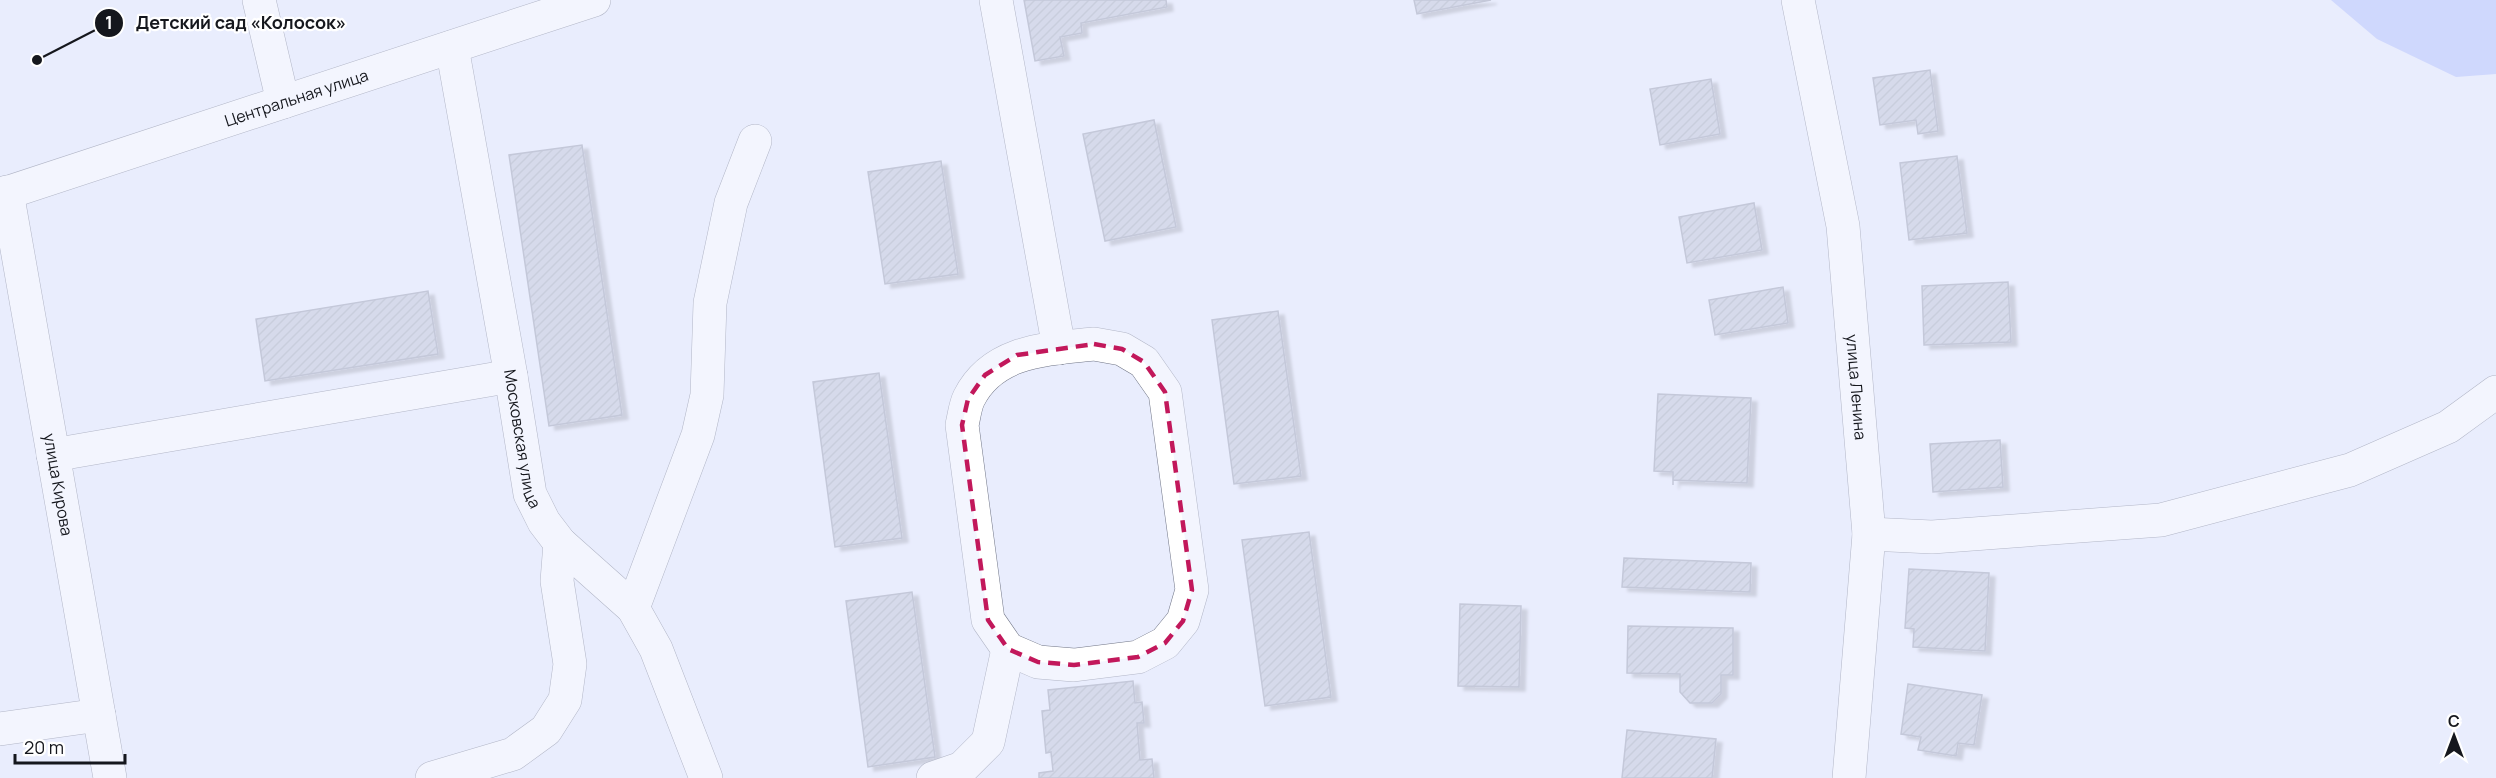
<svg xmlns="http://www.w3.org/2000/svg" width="2496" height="778" viewBox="0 0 2496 778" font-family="Manrope,sans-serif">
	<defs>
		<pattern id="building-hatch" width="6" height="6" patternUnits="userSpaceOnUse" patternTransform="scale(1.5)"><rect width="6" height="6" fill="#bfc4d6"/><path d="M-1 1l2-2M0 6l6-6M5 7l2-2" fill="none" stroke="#a3a8b7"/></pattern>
		<filter id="shadow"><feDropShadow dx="6" dy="4" stdDeviation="1.5" flood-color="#0004"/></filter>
	</defs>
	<rect width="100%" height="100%" fill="#e9edfd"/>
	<polygon fill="#b0befd" points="2331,0 2496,0 2496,74 2456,77 2377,39"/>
	<g fill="url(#building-hatch)" stroke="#979cae" stroke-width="1.5" filter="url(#shadow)">
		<polygon points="1024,0 1166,0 1167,7 1081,23 1082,33 1060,37 1064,56 1035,61"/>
		<polygon points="1414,0 1491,0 1417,14"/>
		<polygon points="1930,70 1938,131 1918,134 1916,120 1880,125 1873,78"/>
		<polygon points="1711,79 1720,134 1660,145 1650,89"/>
		<polygon points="1154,120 1176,227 1105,241 1083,134"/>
		<polygon points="582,145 622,415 549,426 509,155"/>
		<polygon points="1957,156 1967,233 1909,240 1900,163"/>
		<polygon points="941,161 958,274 885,284 868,172"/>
		<polygon points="1754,203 1762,250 1687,263 1679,217"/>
		<polygon points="2008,282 2011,342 1924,345 1922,286"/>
		<polygon points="1783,287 1788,323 1715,335 1709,300"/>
		<polygon points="428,291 438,354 265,381 256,319"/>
		<polygon points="1278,311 1301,476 1234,484 1212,320"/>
		<polygon points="879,373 902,538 835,547 813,382"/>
		<polygon points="1658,394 1751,398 1747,483 1673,480 1673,485 1673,472 1654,471"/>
		<polygon points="2000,440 2003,487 1933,492 1930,444"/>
		<polygon points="1309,532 1331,697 1265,706 1242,540"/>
		<polygon points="1624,558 1751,563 1750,592 1622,587"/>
		<polygon points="1909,569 1989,573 1985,651 1913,647 1914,629 1905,628"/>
		<polygon points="912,592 935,757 868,767 846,601"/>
		<polygon points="1460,604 1521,606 1519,687 1458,686"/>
		<polygon points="1628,626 1733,628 1733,675 1721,675 1721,694 1712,703 1690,703 1680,692 1680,674 1627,673"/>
		<polygon points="1133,681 1135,703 1142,702 1144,723 1137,723 1140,760 1152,759 1154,778 1039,778 1039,773 1053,771 1051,752 1046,753 1042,711 1050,710 1048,690"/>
		<polygon points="1908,684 1982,695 1974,745 1958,743 1956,756 1918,750 1921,737 1901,734"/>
		<polygon points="1627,730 1716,739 1712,778 1622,778"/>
	</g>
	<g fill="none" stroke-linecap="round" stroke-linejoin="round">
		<g stroke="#707586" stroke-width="34">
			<g id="minor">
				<polyline points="259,0 283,102"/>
				<polyline points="996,0 1059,348"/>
				<path id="s1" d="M 1798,0 L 1843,226 L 1869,534 L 1849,778"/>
				<path id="s2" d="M 452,47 L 511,376 L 530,494 L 544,522 L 560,543 L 633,608 L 656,649 L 706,778"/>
				<path id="s3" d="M 7,192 L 110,778"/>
				<path id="s4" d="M 0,195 L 594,0"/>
				<path d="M 1094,344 L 1122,349 L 1144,362 L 1165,392 L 1192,590 L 1183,621 L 1165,643 L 1138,657 L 1074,665 L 1038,662 L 1008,649 L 988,620 L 962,425 C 964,417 965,406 969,398 C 993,350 1047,349 1094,344 Z"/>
				<polyline points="53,455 511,376"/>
				<polyline points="1869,534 1932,537 2161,520 2350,470 2448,427 2496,392"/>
				<polyline points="633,608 698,435 707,395 710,303 731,203 755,141"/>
				<polyline points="0,729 99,715"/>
				<polyline points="432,778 513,754 546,730 565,700 570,664 557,581 560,543"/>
				<polyline points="933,778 962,768 988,742 1008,649"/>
			</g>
		</g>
		<use href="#minor" stroke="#fff" stroke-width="33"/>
	</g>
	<path d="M0 0H2496V778H0ZM 1094,344 L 1122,349 L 1144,362 L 1165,392 L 1192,590 L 1183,621 L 1165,643 L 1138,657 L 1074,665 L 1038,662 L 1008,649 L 988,620 L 962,425 L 968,399 L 985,375 L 1017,355 Z" fill="#e9edfd" fill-opacity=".55" fill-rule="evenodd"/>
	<path fill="none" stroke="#c2185b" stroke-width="4.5" stroke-dasharray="12 8" stroke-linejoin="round" d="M 1094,344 L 1122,349 L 1144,362 L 1165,392 L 1192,590 L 1183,621 L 1165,643 L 1138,657 L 1074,665 L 1038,662 L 1008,649 L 988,620 L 962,425 L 968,399 L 985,375 L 1017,355 Z"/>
	<g text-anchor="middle" stroke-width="4.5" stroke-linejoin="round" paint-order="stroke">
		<g font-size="16" fill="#15171d" stroke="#fff">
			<text dy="6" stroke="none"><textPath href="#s4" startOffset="312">Центральная улица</textPath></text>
			<text dy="6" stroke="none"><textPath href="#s1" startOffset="392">улица Ленина</textPath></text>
			<text dy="6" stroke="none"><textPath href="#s2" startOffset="398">Московская улица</textPath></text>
			<text dy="6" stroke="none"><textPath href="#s3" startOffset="297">улица Кирова</textPath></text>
		</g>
	</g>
	<path fill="none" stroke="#15171d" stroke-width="2" d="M37 60L109 23"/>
	<g fill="#15171d" stroke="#fff" stroke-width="2">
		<circle cx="37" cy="60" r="6"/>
		<circle cx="109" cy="23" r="15"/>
	</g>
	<g font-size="18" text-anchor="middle" font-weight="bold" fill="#fff">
		<text x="109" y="29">1</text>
	</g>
	<g font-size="18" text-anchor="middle" font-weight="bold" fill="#15171d" stroke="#fff" stroke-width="4.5" stroke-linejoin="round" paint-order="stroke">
		<text x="241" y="29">Детский сад «Колосок»</text>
	</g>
	<g transform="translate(2454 736)" stroke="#ffffff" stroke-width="4.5" paint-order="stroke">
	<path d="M0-4.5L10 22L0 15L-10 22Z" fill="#15171d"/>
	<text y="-9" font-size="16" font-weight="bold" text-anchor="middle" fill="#15171d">С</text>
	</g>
	<path d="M15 754v9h110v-9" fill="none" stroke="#15171d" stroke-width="3"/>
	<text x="24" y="754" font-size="18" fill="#15171d" stroke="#ffffff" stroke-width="4.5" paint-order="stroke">20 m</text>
</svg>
